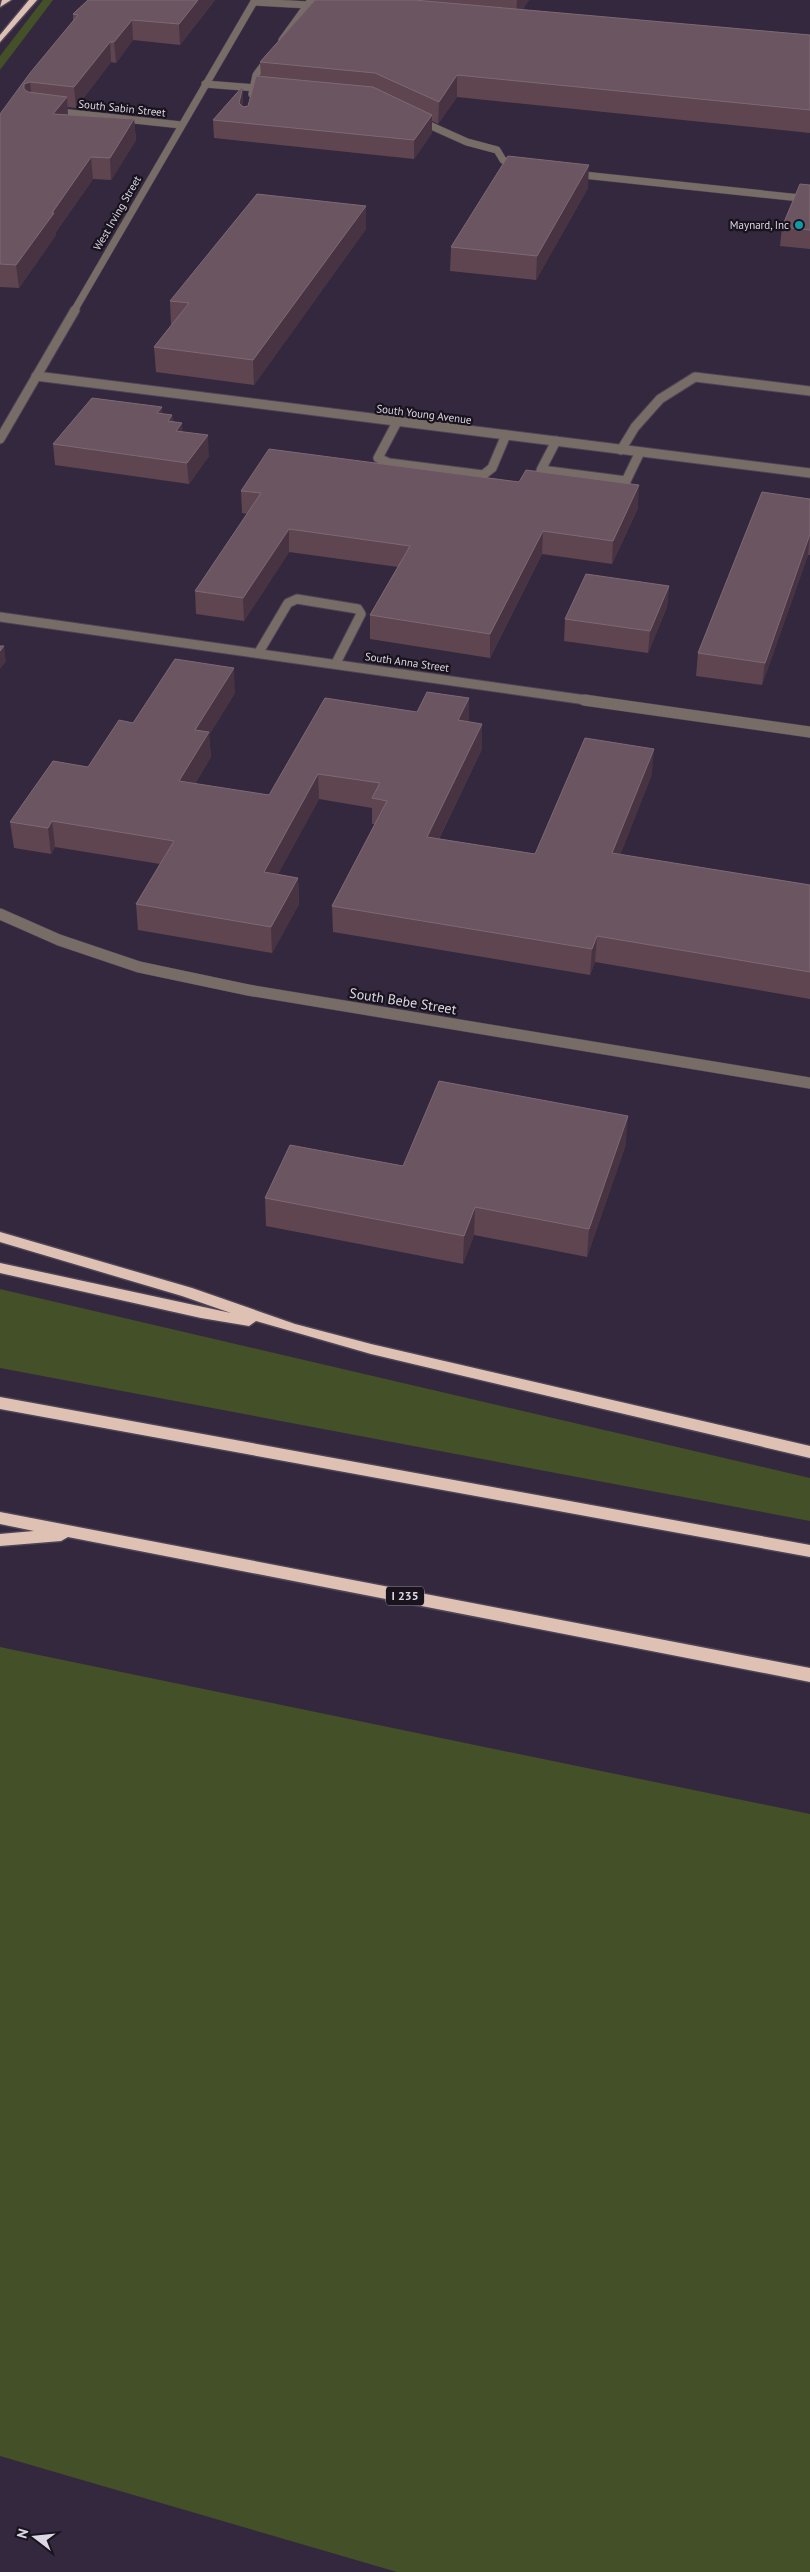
<svg xmlns="http://www.w3.org/2000/svg" width="810" height="2572" viewBox="0 0 810 2572" font-family="'PT Sans',sans-serif">
	<rect width="100%" height="100%" fill="#33283d"/>
	<g fill="#435028">
		<polygon points="43,0 53,0 0,70 0,56"/>
		<polygon points="0,1289 810,1478 810,1521 0,1368"/>
		<polygon points="0,1647 810,1814 810,2572 397,2572 0,2456"/>
	</g>
	<g fill="none" stroke-linecap="round" stroke-linejoin="round">
		<g stroke="#4e4458" stroke-width="8">
			<g id="minor-far2">
				<polyline points="254,2 327,6"/>
				<polyline points="282,40 311,0"/>
				<polyline points="205,84 268,89"/>
				<polyline points="252,94 256,75 270,56"/>
				<polyline points="51,111 181,125"/>
				<polyline points="418,120 467,142 497,150 503,160 519,167"/>
				<polyline points="574,174 810,199"/>
				<polyline points="74,311 255,0"/>
			</g>
		</g>
		<g stroke="#4e4458" stroke-width="11">
			<g id="minor-far1">
				<polyline points="36,376 810,473"/>
				<polyline points="397,422 378,458 389,463 483,475 492,468 506,435"/>
				<polyline points="0,439 75,310"/>
				<polyline points="556,441 541,470 626,481 640,452"/>
				<polyline points="621,450 635,427 660,399 695,377 810,391"/>
				<polyline points="0,617 593,701"/>
				<polyline points="259,652 288,603 297,599 358,609 361,614 336,663"/>
			</g>
		</g>
		<g stroke="#4e4458" stroke-width="12">
			<g id="minor">
				<polyline points="584,700 810,732"/>
				<polyline points="0,914 59,940 139,967 248,990 810,1083"/>
			</g>
		</g>
		<g stroke="#4e4458" stroke-width="3">
			<g id="highway">
				<polygon points="2,0 11,0 0,7"/>
				<polygon points="29,0 37,0 0,42 0,35"/>
				<polygon points="0,1232 192,1288 295,1324 371,1344 810,1446 810,1458 371,1354 256,1321 249,1326 201,1318 0,1273 0,1263 231,1313 182,1296 0,1242"/>
				<polygon points="0,1397 810,1545 810,1557 0,1409"/>
				<polygon points="0,1512 810,1668 810,1682 68,1537 61,1541 0,1546 0,1534 34,1531 0,1524"/>
			</g>
		</g>
		<use href="#minor-far2" stroke="#786c66" stroke-width="7"/>
		<use href="#minor-far1" stroke="#786c66" stroke-width="9"/>
		<use href="#minor" stroke="#786c66" stroke-width="11"/>
		<use href="#highway" fill="#dfc1b4" fill-rule="evenodd"/>
	</g>
	<g fill="#5e4550">
		<polygon points="88,0 215,0 180,45 133,40 116,63 111,62 76,108 67,107 68,115 134,119 136,140 111,180 93,179 56,232 56,235 19,288 0,287 0,114 73,21 73,14"/>
		<polygon points="315,0 529,0 522,10 810,35 810,133 457,97 438,124 432,121 432,133 414,159 214,138 213,120 243,104 243,107 248,106 261,77 260,62"/>
		<polygon points="810,185 810,249 780,246 782,227"/>
		<polygon points="588,188 536,280 450,271 451,247"/>
		<polygon points="366,229 254,385 156,372 154,347 171,325 170,301"/>
		<polygon points="162,407 162,414 172,415 173,422 182,423 182,432 209,456 189,484 55,465 53,444"/>
		<polygon points="241,491 638,508 612,564 542,554 490,658 370,639 370,615 398,567 289,552 244,621 196,614 195,591 247,514 242,513"/>
		<polygon points="810,499 810,555 808,555 762,685 696,676 698,653"/>
		<polygon points="669,586 667,607 648,653 564,641 565,619"/>
		<polygon points="235,693 209,735 211,757 195,784 269,795 325,698 469,722 482,749 439,839 535,854 652,774 620,855 810,885 810,999 595,962 590,975 333,932 332,906 375,824 372,824 372,808 319,799 278,874 298,878 299,904 272,953 138,930 136,904 160,864 55,847 51,854 14,848 10,822 88,767 133,723"/>
		<polygon points="626,1144 587,1257 474,1235 463,1264 266,1226 265,1198 403,1166"/>
	</g>
	<g fill="#473342">
		<polygon points="198,0 215,0 180,45 179,24"/>
		<polygon points="517,0 529,0 516,18"/>
		<polygon points="132,20 133,40 116,63 114,42"/>
		<polygon points="110,42 111,62 76,108 74,87"/>
		<polygon points="457,75 457,97 438,124 439,102"/>
		<polygon points="30,82 32,103 24,89 24,84"/>
		<polygon points="243,86 243,104 240,121 239,103"/>
		<polygon points="67,97 68,118 53,114"/>
		<polygon points="432,115 432,133 414,159 414,140"/>
		<polygon points="134,119 136,140 111,180 110,158"/>
		<polygon points="91,157 93,179 56,232 56,235 19,288 16,265 52,213"/>
		<polygon points="589,165 588,188 536,280 537,256"/>
		<polygon points="366,206 366,229 254,385 253,360"/>
		<polygon points="162,407 163,428 157,413"/>
		<polygon points="172,415 174,436 168,421"/>
		<polygon points="182,423 183,444 176,431"/>
		<polygon points="208,435 209,456 189,484 187,463"/>
		<polygon points="639,485 638,508 612,564 613,541"/>
		<polygon points="289,529 289,552 244,621 243,598"/>
		<polygon points="543,531 542,554 490,658 490,634"/>
		<polygon points="810,534 808,555 762,685 765,663"/>
		<polygon points="669,586 667,607 648,653 650,631"/>
		<polygon points="4,646 6,662 0,669 0,651"/>
		<polygon points="234,668 235,693 209,735 211,757 181,807 179,781 195,730"/>
		<polygon points="469,698 469,723 458,720"/>
		<polygon points="482,724 482,749 427,863 427,837"/>
		<polygon points="654,749 652,774 611,879 612,853"/>
		<polygon points="318,774 319,799 265,898 264,872"/>
		<polygon points="52,821 55,847 51,854 48,828"/>
		<polygon points="298,878 299,904 272,953 271,927"/>
		<polygon points="597,936 595,962 590,975 592,949"/>
		<polygon points="628,1116 626,1144 587,1257 589,1229"/>
		<polygon points="475,1207 474,1235 463,1264 464,1236"/>
	</g>
	<g fill="#6b5560" stroke="#7d6975">
		<polygon points="88,0 198,0 179,24 132,20 114,42 110,42 74,87 30,82 24,84 24,89 28,92 67,97 53,114 134,119 110,158 91,157 52,213 54,213 16,265 0,264 0,114 30,73 78,15 73,14"/>
		<polygon points="315,0 414,0 810,35 810,110 457,75 439,102 375,73 260,62"/>
		<polygon points="256,76 373,87 432,115 414,140 213,120 243,86 239,103 243,107 248,106"/>
		<polygon points="508,156 589,165 537,256 451,247"/>
		<polygon points="800,184 810,185 810,230 782,227"/>
		<polygon points="257,194 366,206 253,360 154,347 189,303 170,301"/>
		<polygon points="92,398 162,407 157,413 172,415 168,421 182,423 176,431 208,435 187,463 53,444"/>
		<polygon points="269,449 519,482 526,470 639,485 613,541 543,531 490,634 370,615 410,546 289,529 243,598 195,591 261,493 241,491"/>
		<polygon points="762,492 810,499 810,534 765,663 698,653"/>
		<polygon points="586,574 669,586 650,631 565,619"/>
		<polygon points="0,646 4,646 0,651"/>
		<polygon points="175,659 234,668 195,730 209,732 179,781 269,795 325,698 417,712 427,692 469,698 458,720 482,724 427,837 535,854 585,738 654,749 612,853 810,885 810,972 597,936 592,949 332,906 387,801 372,798 380,783 318,774 264,872 298,878 271,927 136,904 174,841 52,821 48,828 10,822 53,761 88,767 119,720 133,723"/>
		<polygon points="439,1081 628,1116 589,1229 475,1207 464,1236 265,1198 290,1145 403,1166"/>
	</g>
	<circle fill="#0f9aa8" stroke="#18131d" stroke-width="2" cx="799" cy="225" r="5"/>
	<g text-anchor="middle" stroke-width="4.5" stroke-linejoin="round" paint-order="stroke">
		<g font-size="11" fill="#ddd7e5" stroke="#18131d">
			<text transform="translate(122 108) rotate(6)" y="4">South Sabin Street</text>
			<text transform="translate(117 213) rotate(-60)" y="4">West Irving Street</text>
			<text transform="translate(424 414) rotate(7)" y="4">South Young Avenue</text>
			<text transform="translate(407 662) rotate(8)" y="4">South Anna Street</text>
		</g>
		<g font-size="11" fill="#ddd7e5" stroke="#18131d" text-anchor="end">
			<text x="789" y="229">Maynard, Inc</text>
		</g>
		<rect fill="#18131d" stroke="#a29ca9" stroke-width="1" x="386" y="1586.5" width="38" height="19" rx="4"/>
		<g font-size="12" font-weight="bold" fill="#ddd7e5">
			<text x="405" y="1600">I 235</text>
		</g>
		<g font-size="14" fill="#ddd7e5" stroke="#18131d">
			<text transform="translate(403 1001) rotate(9)" y="5">South Bebe Street</text>
		</g>
	</g>
	<g transform="translate(35 2537) rotate(286)" stroke="#18131d" stroke-width="4" paint-order="stroke">
	<path d="M0-4L9 19L0 12L-9 19Z" fill="#ddd7e5"/>
	<text y="-8" font-size="14" font-weight="bold" text-anchor="middle" fill="#ddd7e5">N</text>
	</g>
</svg>
